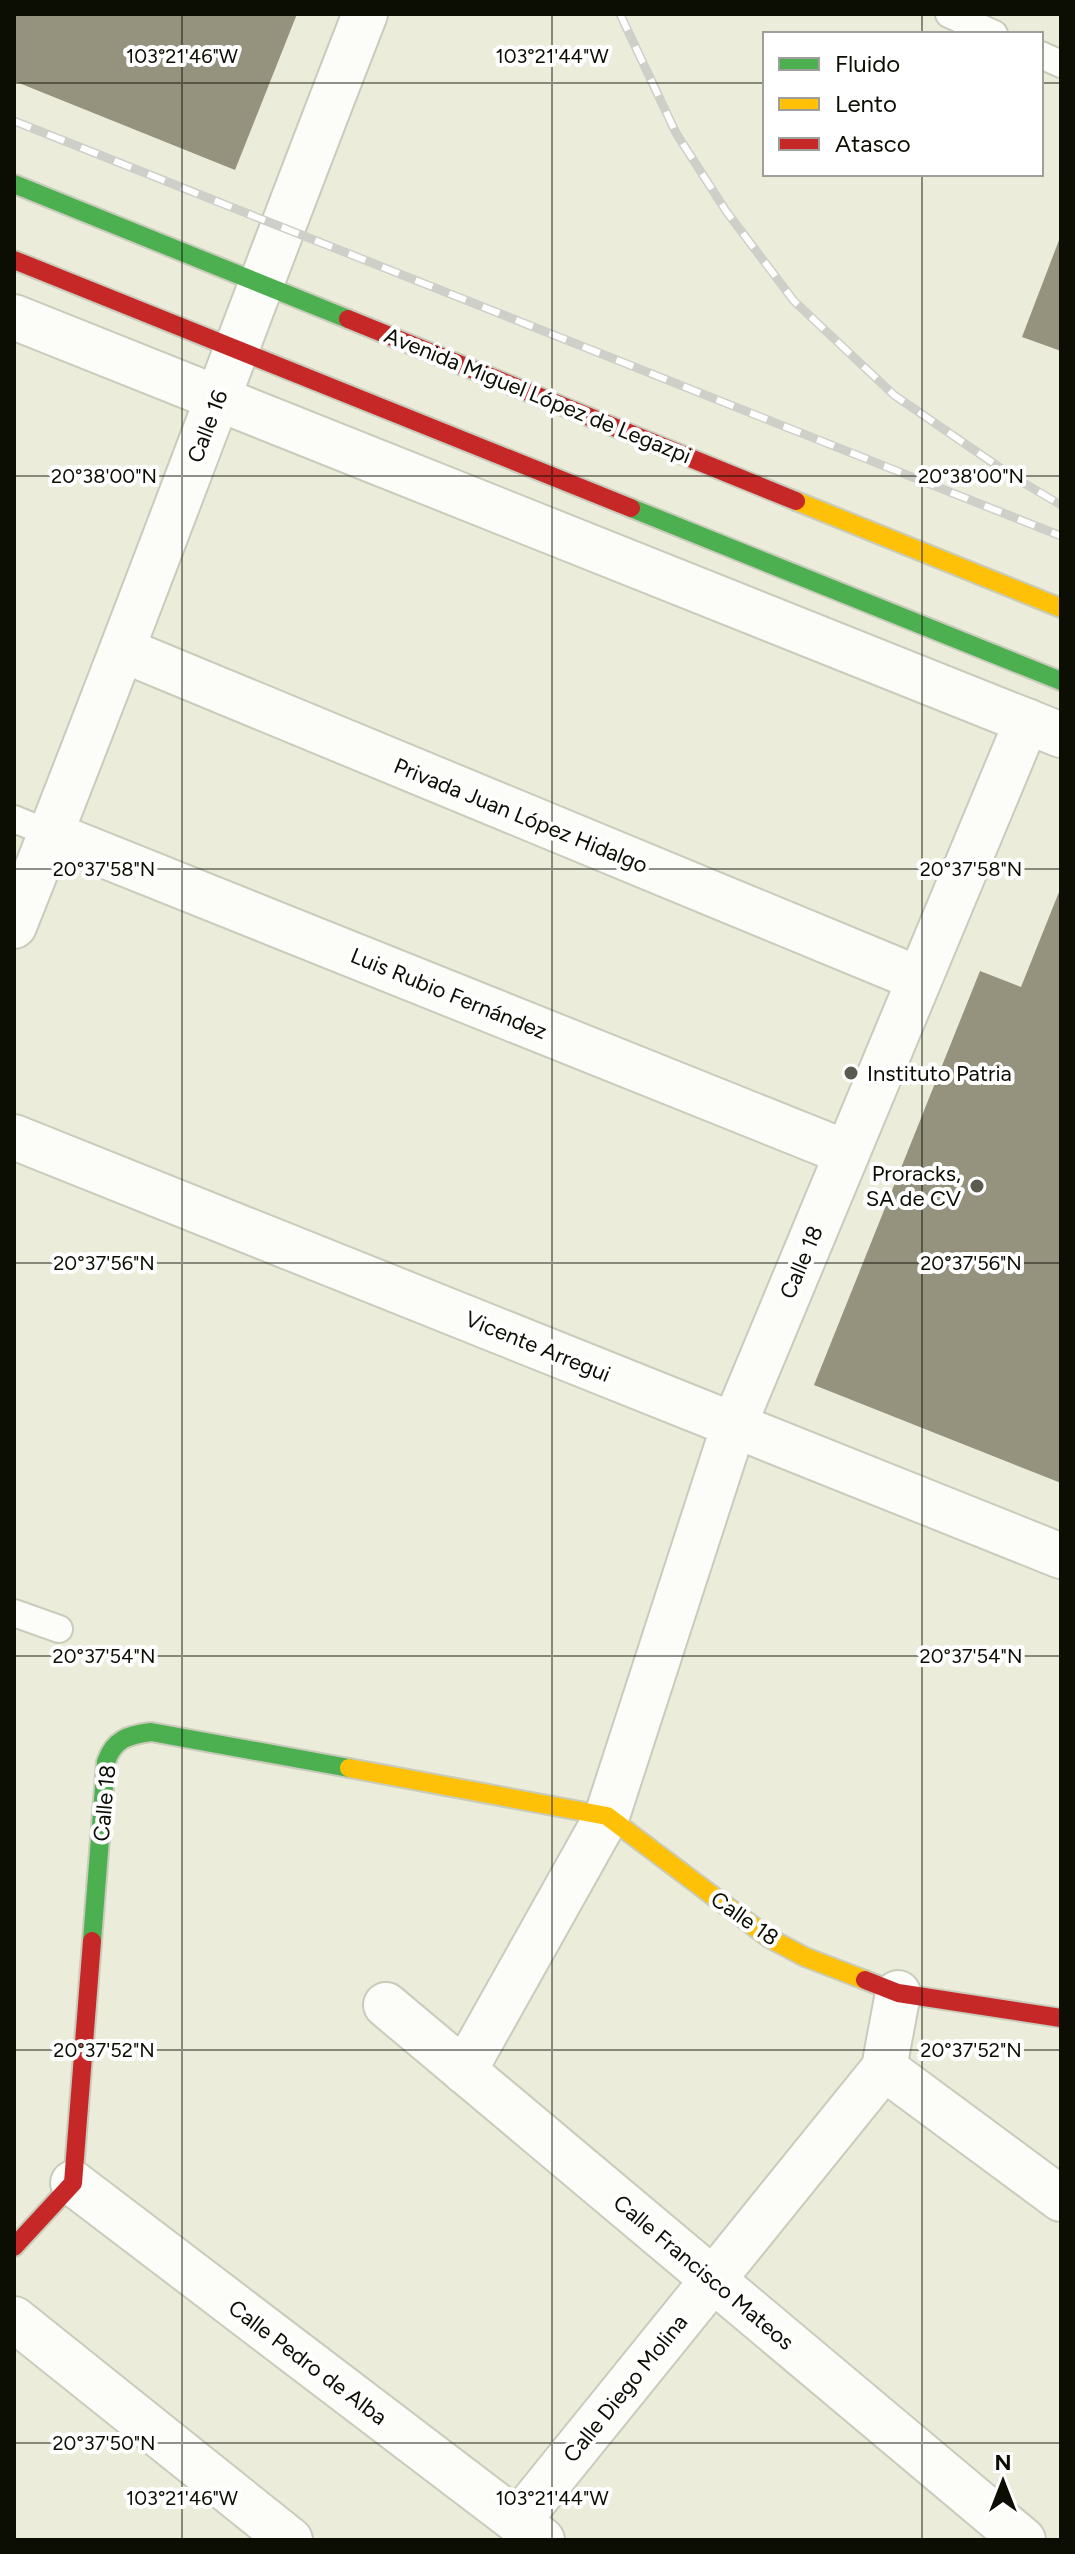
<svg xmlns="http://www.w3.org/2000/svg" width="1075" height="2554" viewBox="0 0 1075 2554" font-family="Figtree,sans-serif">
	<rect width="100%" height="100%" fill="#ebedda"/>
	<g fill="#95927e">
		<polygon points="14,14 297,14 235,170 14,81"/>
		<polygon points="1061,235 1061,351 1022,337"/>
		<polygon points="1061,887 1061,1483 814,1385 980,971 1021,987"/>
	</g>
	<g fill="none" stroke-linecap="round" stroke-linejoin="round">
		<g stroke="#c9cbbb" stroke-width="30">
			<g id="lane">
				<polyline points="949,14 994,34"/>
				<polyline points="1041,55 1061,64"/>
				<polyline points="14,819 51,834"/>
				<polyline points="14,1613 59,1629"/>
			</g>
		</g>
		<g stroke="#c9cbbb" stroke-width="48">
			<g id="street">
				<polyline points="14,317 1061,735"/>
				<polyline points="123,650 919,979"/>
				<polyline points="51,834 847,1153"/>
				<path d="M 14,926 C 135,624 246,318 365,14"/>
				<polyline points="14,1137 1061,1556"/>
				<polyline points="898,1993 884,2068 1061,2199"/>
				<polyline points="386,2005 1023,2540"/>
				<polyline points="464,2071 607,1816 734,1425 1027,721"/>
				<polyline points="73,2183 542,2540"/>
				<polyline points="14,2319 290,2540"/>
				<polyline points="518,2521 884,2068"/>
			</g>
		</g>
		<g stroke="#c9cbbb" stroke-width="22">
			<g id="fast">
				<polyline points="14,184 348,319"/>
				<polyline points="631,508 1061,681"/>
				<path d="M 92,1941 L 106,1762 C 114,1739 128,1735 151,1732 L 349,1768"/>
			</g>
		</g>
		<g stroke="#c9cbbb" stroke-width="22">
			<g id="slow">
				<polyline points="796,501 1061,608"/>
				<polyline points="349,1768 607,1816 769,1938 805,1957 865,1980"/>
			</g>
		</g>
		<g stroke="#c9cbbb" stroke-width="22">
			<g id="jam">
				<polyline points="14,260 631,508"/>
				<polyline points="348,319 796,501"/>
				<polyline points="865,1980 898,1993 1061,2018"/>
				<polyline points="14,2247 73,2183 92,1941"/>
			</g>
		</g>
		<use href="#lane" stroke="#fcfcf9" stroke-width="26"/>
		<use href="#street" stroke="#fcfcf9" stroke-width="44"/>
		<use href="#fast" stroke="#4caf50" stroke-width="18"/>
		<use href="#slow" stroke="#ffc107" stroke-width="18"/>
		<use href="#jam" stroke="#c62828" stroke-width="18"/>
		<g stroke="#cfcfca" stroke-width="9">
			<g id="rail">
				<polyline points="620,14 676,133 726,211 794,301 894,395 1012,476 1061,505"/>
				<polyline points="14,121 1061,536"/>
			</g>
		</g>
		<use href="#rail" stroke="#fff" stroke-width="6" stroke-dasharray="18" stroke-linecap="butt"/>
	</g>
	<path fill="none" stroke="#0c0d03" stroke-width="2" stroke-opacity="0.45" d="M 182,14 L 182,2540M 552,14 L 552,2540M 922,14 L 922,34M 14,83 L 765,83M 1041,83 L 1061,83M 922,174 L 922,2540M 14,476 L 1061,476M 14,869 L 1061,869M 14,1263 L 1061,1263M 14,1656 L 1061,1656M 14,2050 L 1061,2050M 14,2443 L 1061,2443"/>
	<g fill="#5a5b4e" stroke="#fff" stroke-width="3">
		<circle cx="851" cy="1073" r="8"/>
		<circle cx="977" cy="1186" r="8"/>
	</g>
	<g text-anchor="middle" stroke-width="8" stroke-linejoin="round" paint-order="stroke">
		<g font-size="22" fill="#0c0d03" stroke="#fff">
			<text transform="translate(538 395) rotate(22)" y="8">Avenida Miguel López de Legazpi</text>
			<text transform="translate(207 426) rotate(-69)" y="8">Calle 16</text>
			<text transform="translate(521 815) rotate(22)" y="8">Privada Juan López Hidalgo</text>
			<text transform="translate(449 993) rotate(22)" y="8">Luis Rubio Fernández</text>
			<text transform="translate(801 1262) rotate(-67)" y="8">Calle 18</text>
			<text transform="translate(538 1346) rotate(22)" y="8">Vicente Arregui</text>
			<text transform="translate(104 1803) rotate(-85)" y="8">Calle 18</text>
			<text transform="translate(745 1918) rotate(35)" y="8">Calle 18</text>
			<text transform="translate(704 2272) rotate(40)" y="8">Calle Francisco Mateos</text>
			<text transform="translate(308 2362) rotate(37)" y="8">Calle Pedro de Alba</text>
			<text transform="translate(625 2388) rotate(-51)" y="8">Calle Diego Molina</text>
		</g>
		<g font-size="22" fill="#0c0d03" stroke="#fff" text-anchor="start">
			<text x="867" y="1081">Instituto Patria</text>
			<text x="961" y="1181" text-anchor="end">Proracks,<tspan x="961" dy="25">SA de CV</tspan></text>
		</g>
	</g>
	<g font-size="20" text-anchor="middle" fill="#0c0d03" stroke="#fff" stroke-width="8" stroke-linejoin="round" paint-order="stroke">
		<text x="182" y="63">103°21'46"W</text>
		<text x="552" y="63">103°21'44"W</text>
		<text x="104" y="483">20°38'00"N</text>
		<text x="971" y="483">20°38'00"N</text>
		<text x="104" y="876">20°37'58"N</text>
		<text x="971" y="876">20°37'58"N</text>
		<text x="104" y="1270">20°37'56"N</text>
		<text x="971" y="1270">20°37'56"N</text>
		<text x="104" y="1663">20°37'54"N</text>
		<text x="971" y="1663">20°37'54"N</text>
		<text x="104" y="2057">20°37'52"N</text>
		<text x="971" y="2057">20°37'52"N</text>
		<text x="104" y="2450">20°37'50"N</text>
		<text x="182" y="2505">103°21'46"W</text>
		<text x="552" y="2505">103°21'44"W</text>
	</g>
	<rect width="1075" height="2554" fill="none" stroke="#0c0d03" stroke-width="32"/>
	<rect x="763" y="32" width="280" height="144" fill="#ffffff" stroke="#9e9e9a" stroke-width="2"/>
	<rect x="779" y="58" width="40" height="12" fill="#4caf50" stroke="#9e9e9a" stroke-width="2"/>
	<text x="835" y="72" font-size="24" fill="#0c0d03">Fluido</text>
	<rect x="779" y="98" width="40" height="12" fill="#ffc107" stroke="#9e9e9a" stroke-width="2"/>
	<text x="835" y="112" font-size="24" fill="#0c0d03">Lento</text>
	<rect x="779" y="138" width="40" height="12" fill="#c62828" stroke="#9e9e9a" stroke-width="2"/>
	<text x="835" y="152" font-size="24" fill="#0c0d03">Atasco</text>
	<g transform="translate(1003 2482)" stroke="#ffffff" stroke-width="6" paint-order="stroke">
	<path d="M0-6L14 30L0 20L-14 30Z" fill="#0c0d03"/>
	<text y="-12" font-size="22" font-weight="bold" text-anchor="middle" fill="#0c0d03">N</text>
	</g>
</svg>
